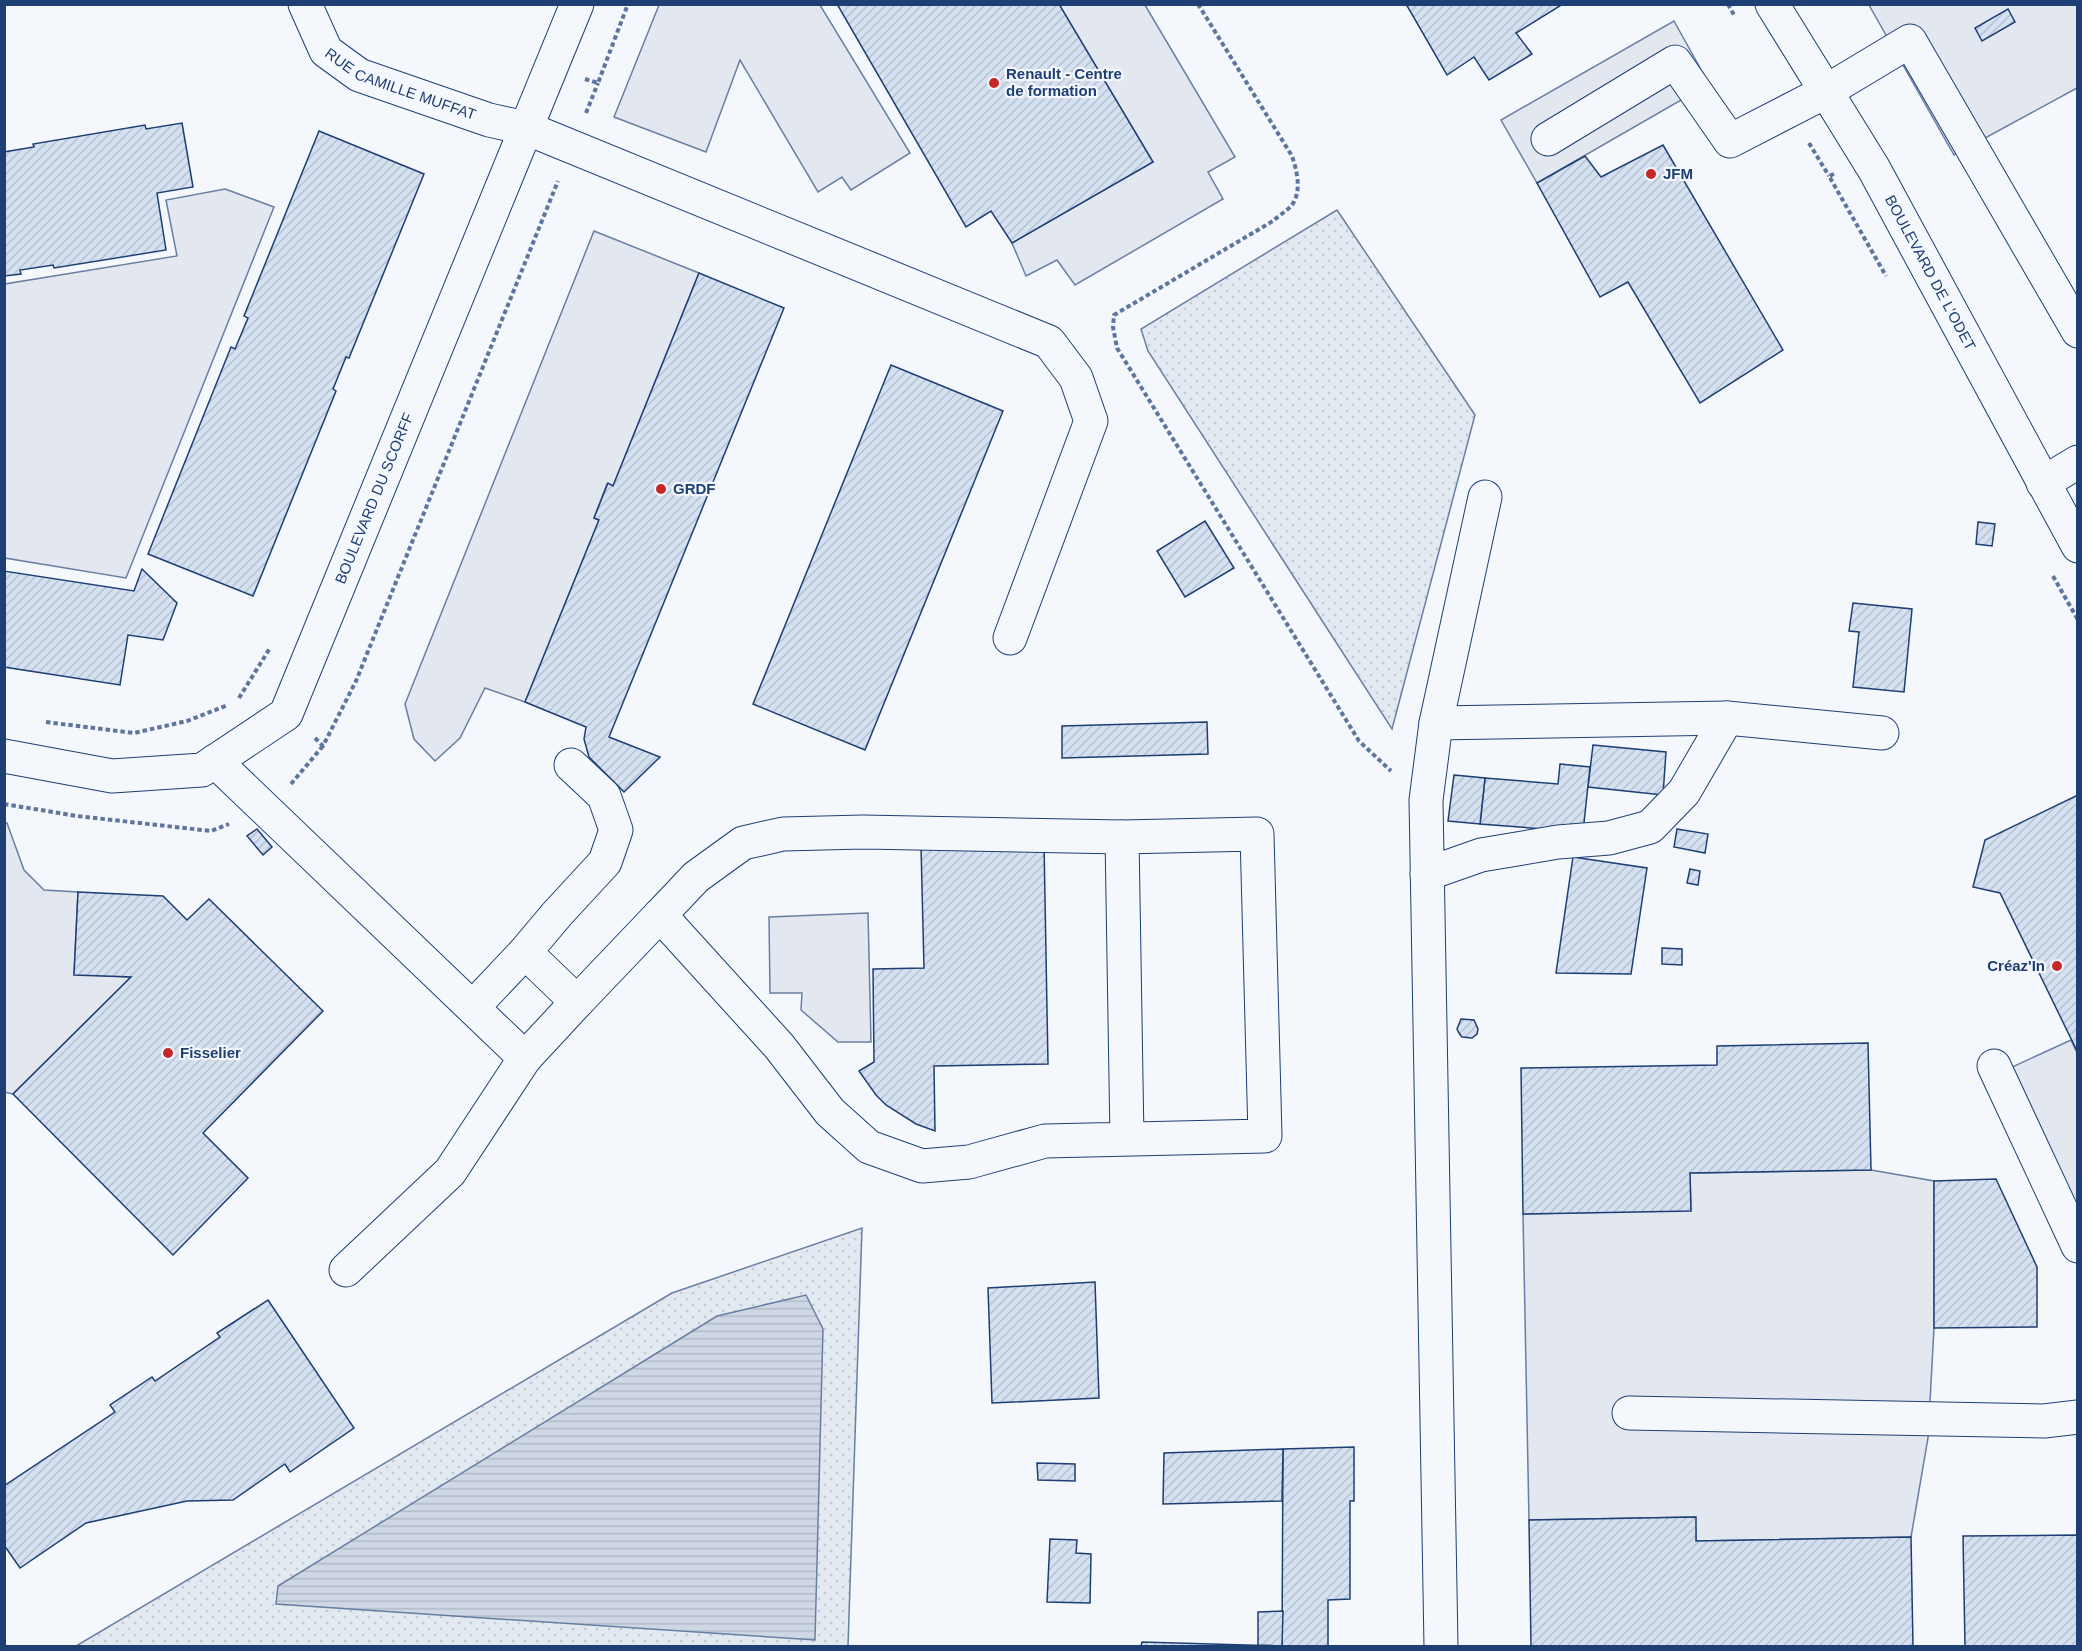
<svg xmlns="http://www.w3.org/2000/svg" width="2082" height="1651" viewBox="0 0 2082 1651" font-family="Arial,sans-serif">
	<defs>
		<pattern id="grass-dots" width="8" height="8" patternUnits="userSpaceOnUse" patternTransform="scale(1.5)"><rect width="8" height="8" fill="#e3e9f0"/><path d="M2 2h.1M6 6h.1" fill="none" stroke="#c2c9d1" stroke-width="1.8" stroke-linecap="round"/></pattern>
		<pattern id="water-rules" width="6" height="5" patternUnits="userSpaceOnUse" patternTransform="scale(1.5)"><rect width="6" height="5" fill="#cfd7e4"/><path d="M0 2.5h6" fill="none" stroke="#b1bac7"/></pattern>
		<pattern id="building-hatch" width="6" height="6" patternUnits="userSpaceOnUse" patternTransform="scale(1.5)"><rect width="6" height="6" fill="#d5e0f0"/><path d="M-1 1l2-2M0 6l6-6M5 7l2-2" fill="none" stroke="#b6c1d1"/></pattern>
	</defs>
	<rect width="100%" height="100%" fill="#f4f7fb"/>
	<g fill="url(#grass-dots)" stroke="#687fa3" stroke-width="1.5">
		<polygon points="1337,210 1475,415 1392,729 1148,351 1141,329"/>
		<polygon points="862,1228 848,1646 76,1646 672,1293"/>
	</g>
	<g fill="#e3e8f0" stroke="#687fa3" stroke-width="1.5">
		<polygon points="659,5 820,5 910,153 851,190 842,177 818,192 740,60 706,152 614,117"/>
		<polygon points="1059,5 1145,5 1235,157 1208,172 1223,199 1075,285 1057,260 1026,276 1012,243 1153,162"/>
		<polygon points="1869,5 2077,5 2077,88 1954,155"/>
		<polygon points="1674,21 1709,84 1537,183 1501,120"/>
		<polygon points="225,189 274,207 126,578 5,558 5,284 177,256 166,200"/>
		<polygon points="594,231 699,273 613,486 607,484 594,518 599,520 525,702 485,688 460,738 435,761 414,739 405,704"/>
		<polygon points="4,823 7,823 24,870 44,890 78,892 74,974 131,977 13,1094 4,1092"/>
		<polygon points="868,913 871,1042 838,1042 801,1010 802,993 770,993 769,917"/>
		<polygon points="2071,1040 2077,1053 2077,1246 1997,1074"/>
		<polygon points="1871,1170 1934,1181 1934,1328 1928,1438 1911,1537 1696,1541 1695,1517 1529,1520 1523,1214 1691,1210 1690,1173"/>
	</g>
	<polygon fill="url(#water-rules)" stroke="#687fa3" stroke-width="1.5" points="806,1295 823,1329 815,1640 276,1604 278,1586 717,1316"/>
	<g fill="url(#building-hatch)" stroke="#1d3f73" stroke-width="1.5">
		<polygon points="837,4 1059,4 1153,162 1012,243 991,211 966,227"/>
		<polygon points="1406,4 1563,4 1516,33 1532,54 1489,80 1474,57 1447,75"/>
		<polygon points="2008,9 2015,22 1982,41 1975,28"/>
		<polygon points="182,123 193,187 157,193 166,250 54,268 53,265 20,270 21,274 4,276 4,152 34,147 33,144 145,125 146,129"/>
		<polygon points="319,131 424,174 349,358 346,357 333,389 336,391 253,596 148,554 231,347 235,349 248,318 244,316"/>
		<polygon points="1663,145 1783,350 1700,403 1628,282 1600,297 1537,183 1585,156 1601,177"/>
		<polygon points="699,273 784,308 609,737 660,757 624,792 589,757 584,739 586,727 525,702 599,520 594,518 608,483 613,486"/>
		<polygon points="891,365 1003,411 865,750 753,704"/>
		<polygon points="1205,521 1234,568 1185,597 1157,551"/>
		<polygon points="1978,522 1995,524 1992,546 1976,544"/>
		<polygon points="142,569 177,603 163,640 128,635 120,685 4,667 4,571 134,591"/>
		<polygon points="1853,603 1912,609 1904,692 1853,687 1859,632 1849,631"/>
		<polygon points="1207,722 1208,754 1062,758 1062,726"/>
		<polygon points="1593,745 1666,752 1663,795 1588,787"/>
		<polygon points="1560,764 1590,767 1583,832 1480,824 1485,778 1558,784"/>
		<polygon points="1454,775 1485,778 1480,824 1448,821"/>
		<polygon points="2078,795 2078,1053 2000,893 1973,887 1985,840"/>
		<polygon points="257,829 272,847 263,855 247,836"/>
		<polygon points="1677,829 1708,834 1705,853 1674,847"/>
		<polygon points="1044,843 1048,1064 934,1066 935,1131 916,1124 886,1105 876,1095 859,1071 874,1062 873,969 924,968 921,846"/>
		<polygon points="1573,857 1647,868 1631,974 1556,973"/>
		<polygon points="1690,869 1700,871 1698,885 1687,883"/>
		<polygon points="78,892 163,896 187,920 209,899 323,1011 203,1133 248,1178 173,1255 13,1094 131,977 74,975"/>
		<polygon points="1662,948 1682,949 1682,965 1662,964"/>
		<polygon points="1461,1019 1474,1020 1478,1029 1477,1034 1472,1038 1462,1037 1459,1033 1457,1029"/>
		<polygon points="1868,1043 1871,1170 1690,1173 1691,1211 1523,1214 1521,1068 1717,1065 1717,1046"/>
		<polygon points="1996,1179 2037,1267 2037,1327 1934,1328 1934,1181"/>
		<polygon points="1095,1282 1099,1398 992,1403 988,1288"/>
		<polygon points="268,1300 354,1428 290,1472 285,1464 233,1500 187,1501 86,1523 20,1568 4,1545 4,1486 115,1412 110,1405 152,1377 155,1381 220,1337 217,1333"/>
		<polygon points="1354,1447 1354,1501 1350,1501 1350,1599 1328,1600 1328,1646 1141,1646 1142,1642 1282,1646 1283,1449"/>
		<polygon points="1283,1449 1282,1501 1163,1504 1164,1453"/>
		<polygon points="1037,1463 1075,1464 1075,1481 1038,1480"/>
		<polygon points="1696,1517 1696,1541 1911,1537 1913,1646 1531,1646 1529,1520"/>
		<polygon points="2078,1535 2078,1646 1965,1646 1963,1536"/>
		<polygon points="1050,1539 1077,1540 1076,1553 1091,1554 1090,1603 1047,1602"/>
		<polygon points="1283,1611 1282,1646 1258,1645 1258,1612"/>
	</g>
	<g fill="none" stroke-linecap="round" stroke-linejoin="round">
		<g stroke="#1d3f73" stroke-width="35">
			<g id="minor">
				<path id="s1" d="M 305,4 L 326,51 L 359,75 L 489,120 L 526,128 L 1049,342 L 1076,378 L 1091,421 L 1010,638"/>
				<path id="s2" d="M 1772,4 L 1874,169 L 2078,546"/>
				<polyline points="1548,139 1675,62 1730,141 1825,92 1910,41 2078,331"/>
				<polyline points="2043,483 2078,462"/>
				<polyline points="1436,723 1727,718 1882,733"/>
				<path id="s3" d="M 4,756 L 112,776 L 202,770 L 286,714 L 577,4"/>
				<polyline points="215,761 525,1058 577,1002 525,952 473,1007"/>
				<polyline points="1427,874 1481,855 1558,842 1609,838 1650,827 1684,792 1727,718"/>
				<polyline points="660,915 696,877 743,843 783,834 863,832 1122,837"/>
				<polyline points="525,952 557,914 605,862 616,830 604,796 571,765"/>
				<polyline points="577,1002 660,915 779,1046 830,1112 869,1147 922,1166 969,1162 1045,1141 1265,1136 1257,834 1122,837 1127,1139"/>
				<polyline points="1994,1066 2078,1246"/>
				<polyline points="346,1270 450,1172 525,1058"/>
				<polyline points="1629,1413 2044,1421 2078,1417"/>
				<polyline points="1441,1646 1426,800 1436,723 1485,497"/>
			</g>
		</g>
		<g stroke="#5e769c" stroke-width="4" stroke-dasharray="4.5 3" stroke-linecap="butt">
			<path d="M 1198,4 L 1292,156 C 1297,171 1302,191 1292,205 C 1287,211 1278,216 1273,221 L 1114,315 L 1113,327 L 1117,348 L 1359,741 L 1391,771"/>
			<polyline points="1728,4 1734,15"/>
			<polyline points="585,79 598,83 628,4"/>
			<polyline points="586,113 598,83"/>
			<polyline points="1809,143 1829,176"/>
			<polyline points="1834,174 1829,176 1886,276"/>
			<polyline points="2053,576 2078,620"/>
			<polyline points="239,698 270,648"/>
			<polyline points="46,722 134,733 187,721 228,705"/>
			<polyline points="315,738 323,746 356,681 558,181"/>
			<polyline points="291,784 323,746"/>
			<polyline points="4,804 77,816 211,831 229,824"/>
		</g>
		<use href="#minor" stroke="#f4f7fb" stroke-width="33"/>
	</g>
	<g fill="#c62828" stroke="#f4f7fb" stroke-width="2">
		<circle cx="994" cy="83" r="6"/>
		<circle cx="1651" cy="174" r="6"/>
		<circle cx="661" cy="489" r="6"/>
		<circle cx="2057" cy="966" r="6"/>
		<circle cx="168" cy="1053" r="6"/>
	</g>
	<g text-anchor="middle" stroke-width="4.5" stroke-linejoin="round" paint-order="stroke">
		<g font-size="15" font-weight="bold" fill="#1d3f73" stroke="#f4f7fb" text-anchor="start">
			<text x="1006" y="79">Renault - Centre<tspan x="1006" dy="17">de formation</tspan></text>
			<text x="1663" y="179">JFM</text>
			<text x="673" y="494">GRDF</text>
			<text x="2045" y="971" text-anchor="end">Créaz'In</text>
			<text x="180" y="1058">Fisselier</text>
		</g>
		<g font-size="15" fill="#1d3f73" stroke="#f4f7fb">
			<text dy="5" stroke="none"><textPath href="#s1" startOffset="134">RUE CAMILLE MUFFAT</textPath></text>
			<text dy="5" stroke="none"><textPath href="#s2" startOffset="312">BOULEVARD DE L'ODET</textPath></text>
			<text dy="5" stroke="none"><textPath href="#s3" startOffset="534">BOULEVARD DU SCORFF</textPath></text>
		</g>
	</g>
	<rect width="2082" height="1651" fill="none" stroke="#1d3f73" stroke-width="12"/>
</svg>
